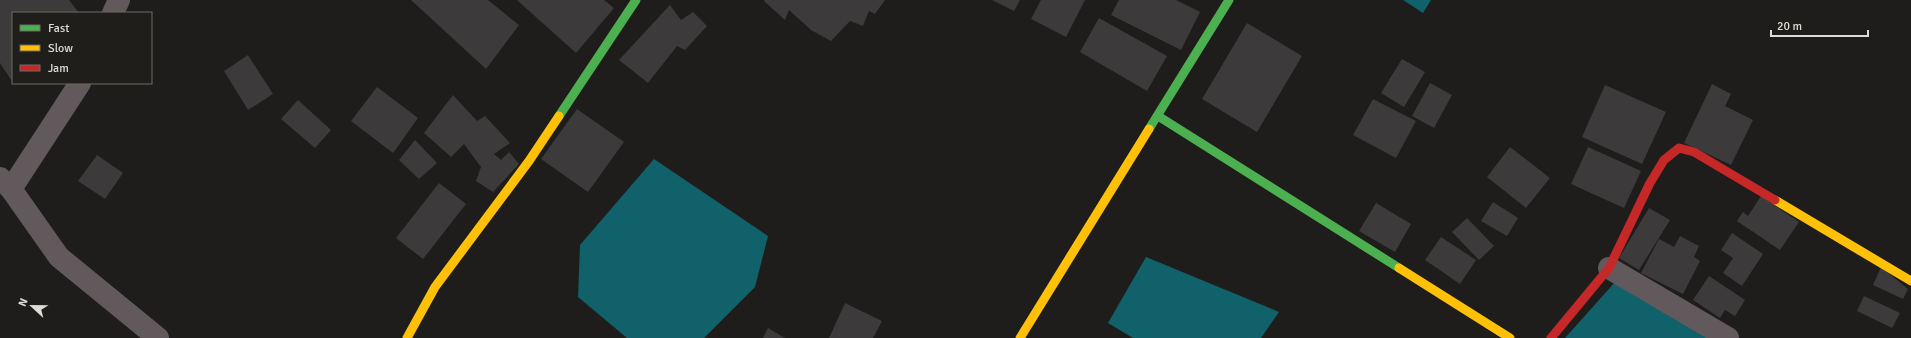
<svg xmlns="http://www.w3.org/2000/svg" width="1911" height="338" viewBox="0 0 1911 338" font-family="Signika,sans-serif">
	<rect width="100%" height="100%" fill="#1f1d1b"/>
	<g fill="#106169">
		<polygon points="1403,0 1431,0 1423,13"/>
		<polygon points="654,159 768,236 755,287 704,338 627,338 578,297 580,245"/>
		<polygon points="1146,257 1279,312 1261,338 1133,338 1108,323"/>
		<polygon points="1616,281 1721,338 1565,338"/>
	</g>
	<g fill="#3c3a3a">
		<polygon points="0,0 69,0 79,13 13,13 13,83 0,63"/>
		<polygon points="411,0 488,0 519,25 486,69"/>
		<polygon points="517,0 604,0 614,8 576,53"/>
		<polygon points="765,0 885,0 875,14 869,11 863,26 850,21 831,41 811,30 789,10 785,20 764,1"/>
		<polygon points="992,0 1020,0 1014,11"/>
		<polygon points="1041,0 1085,0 1066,37 1031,19"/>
		<polygon points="1119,0 1176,0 1200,12 1181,50 1111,15"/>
		<polygon points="670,5 681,20 693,12 707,26 685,50 677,46 648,83 619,60"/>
		<polygon points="1099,18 1167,56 1147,91 1080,52"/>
		<polygon points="1247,23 1302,56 1257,132 1202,99"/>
		<polygon points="248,55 273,94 248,110 224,71"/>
		<polygon points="1402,59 1425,72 1404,107 1381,93"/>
		<polygon points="1430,83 1452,95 1434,128 1412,116"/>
		<polygon points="1712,84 1731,94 1725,106 1753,120 1731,165 1684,143"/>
		<polygon points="1605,85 1666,112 1642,164 1582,137"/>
		<polygon points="377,87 418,118 393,153 351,121"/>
		<polygon points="453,95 477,121 485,116 510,143 494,154 501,160 509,152 519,164 493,192 476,181 481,167 464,144 451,157 424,133"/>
		<polygon points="1373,99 1416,121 1396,158 1353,135"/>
		<polygon points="298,100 331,130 315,148 281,119"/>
		<polygon points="577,109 624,142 588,192 541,159"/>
		<polygon points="415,140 437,163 419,179 399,160"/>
		<polygon points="1510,147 1550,178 1526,208 1487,177"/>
		<polygon points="1588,147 1641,171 1624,208 1571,184"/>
		<polygon points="97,155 123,173 105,199 78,181"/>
		<polygon points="439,183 466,204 423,259 396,238"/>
		<polygon points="1761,196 1799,222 1780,250 1737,221 1743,212 1748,216"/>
		<polygon points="1493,202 1518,218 1507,236 1481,221"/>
		<polygon points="1376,203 1411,224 1395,252 1359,231"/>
		<polygon points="1649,208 1670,220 1639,270 1619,258"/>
		<polygon points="1467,218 1494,246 1479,260 1452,232"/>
		<polygon points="1732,233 1763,254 1742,286 1723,273 1733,258 1721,250"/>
		<polygon points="1680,236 1699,246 1694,257 1700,261 1683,294 1641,273 1659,239 1674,247"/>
		<polygon points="1441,237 1476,260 1460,284 1425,260"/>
		<polygon points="1881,267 1908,289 1903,299 1873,285"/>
		<polygon points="1709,276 1745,300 1735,316 1725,310 1720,318 1693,300"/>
		<polygon points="1864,296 1900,313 1892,328 1857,311"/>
		<polygon points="845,303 882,321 873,338 829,338"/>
		<polygon points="768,328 785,338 763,338"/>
	</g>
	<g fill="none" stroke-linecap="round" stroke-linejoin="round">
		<g stroke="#62595c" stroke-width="22">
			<polyline points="113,13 119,0"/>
			<polyline points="0,178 11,189 59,257 158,338"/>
			<polyline points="11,189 80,83"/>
			<polyline points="1609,268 1728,338"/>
		</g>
		<g stroke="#4caf50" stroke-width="9">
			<polyline points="559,116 636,0"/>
			<polyline points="1158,116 1399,268"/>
			<polyline points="1149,129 1229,0"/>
		</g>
		<g stroke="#ffc107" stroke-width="9">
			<polyline points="1775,200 1911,281"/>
			<polyline points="1399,268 1510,338"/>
			<polyline points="407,338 435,287 529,161 559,116"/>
			<polyline points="1020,338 1149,129"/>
		</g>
		<polyline stroke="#c62828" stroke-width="9" points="1551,338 1609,268 1650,183 1664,160 1679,148 1694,152 1775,200"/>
	</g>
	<rect x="12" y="12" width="140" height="72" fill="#201e1a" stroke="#6c6a66"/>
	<rect x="20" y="25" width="20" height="6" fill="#4caf50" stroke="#6c6a66"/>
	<text x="48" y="32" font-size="12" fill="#dedcd9">Fast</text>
	<rect x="20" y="45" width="20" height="6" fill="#ffc107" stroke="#6c6a66"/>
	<text x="48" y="52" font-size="12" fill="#dedcd9">Slow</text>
	<rect x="20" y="65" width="20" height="6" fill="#c62828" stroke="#6c6a66"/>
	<text x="48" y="72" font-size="12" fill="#dedcd9">Jam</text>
	<g transform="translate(32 306) rotate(292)" stroke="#201e1a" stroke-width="3" paint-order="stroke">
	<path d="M0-3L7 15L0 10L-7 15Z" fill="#dedcd9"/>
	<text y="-6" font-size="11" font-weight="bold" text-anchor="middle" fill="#dedcd9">N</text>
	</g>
	<path d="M1771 30v6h97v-6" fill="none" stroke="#dedcd9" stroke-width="2"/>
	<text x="1777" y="30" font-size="12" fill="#dedcd9" stroke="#201e1a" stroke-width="3" paint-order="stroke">20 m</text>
</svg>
